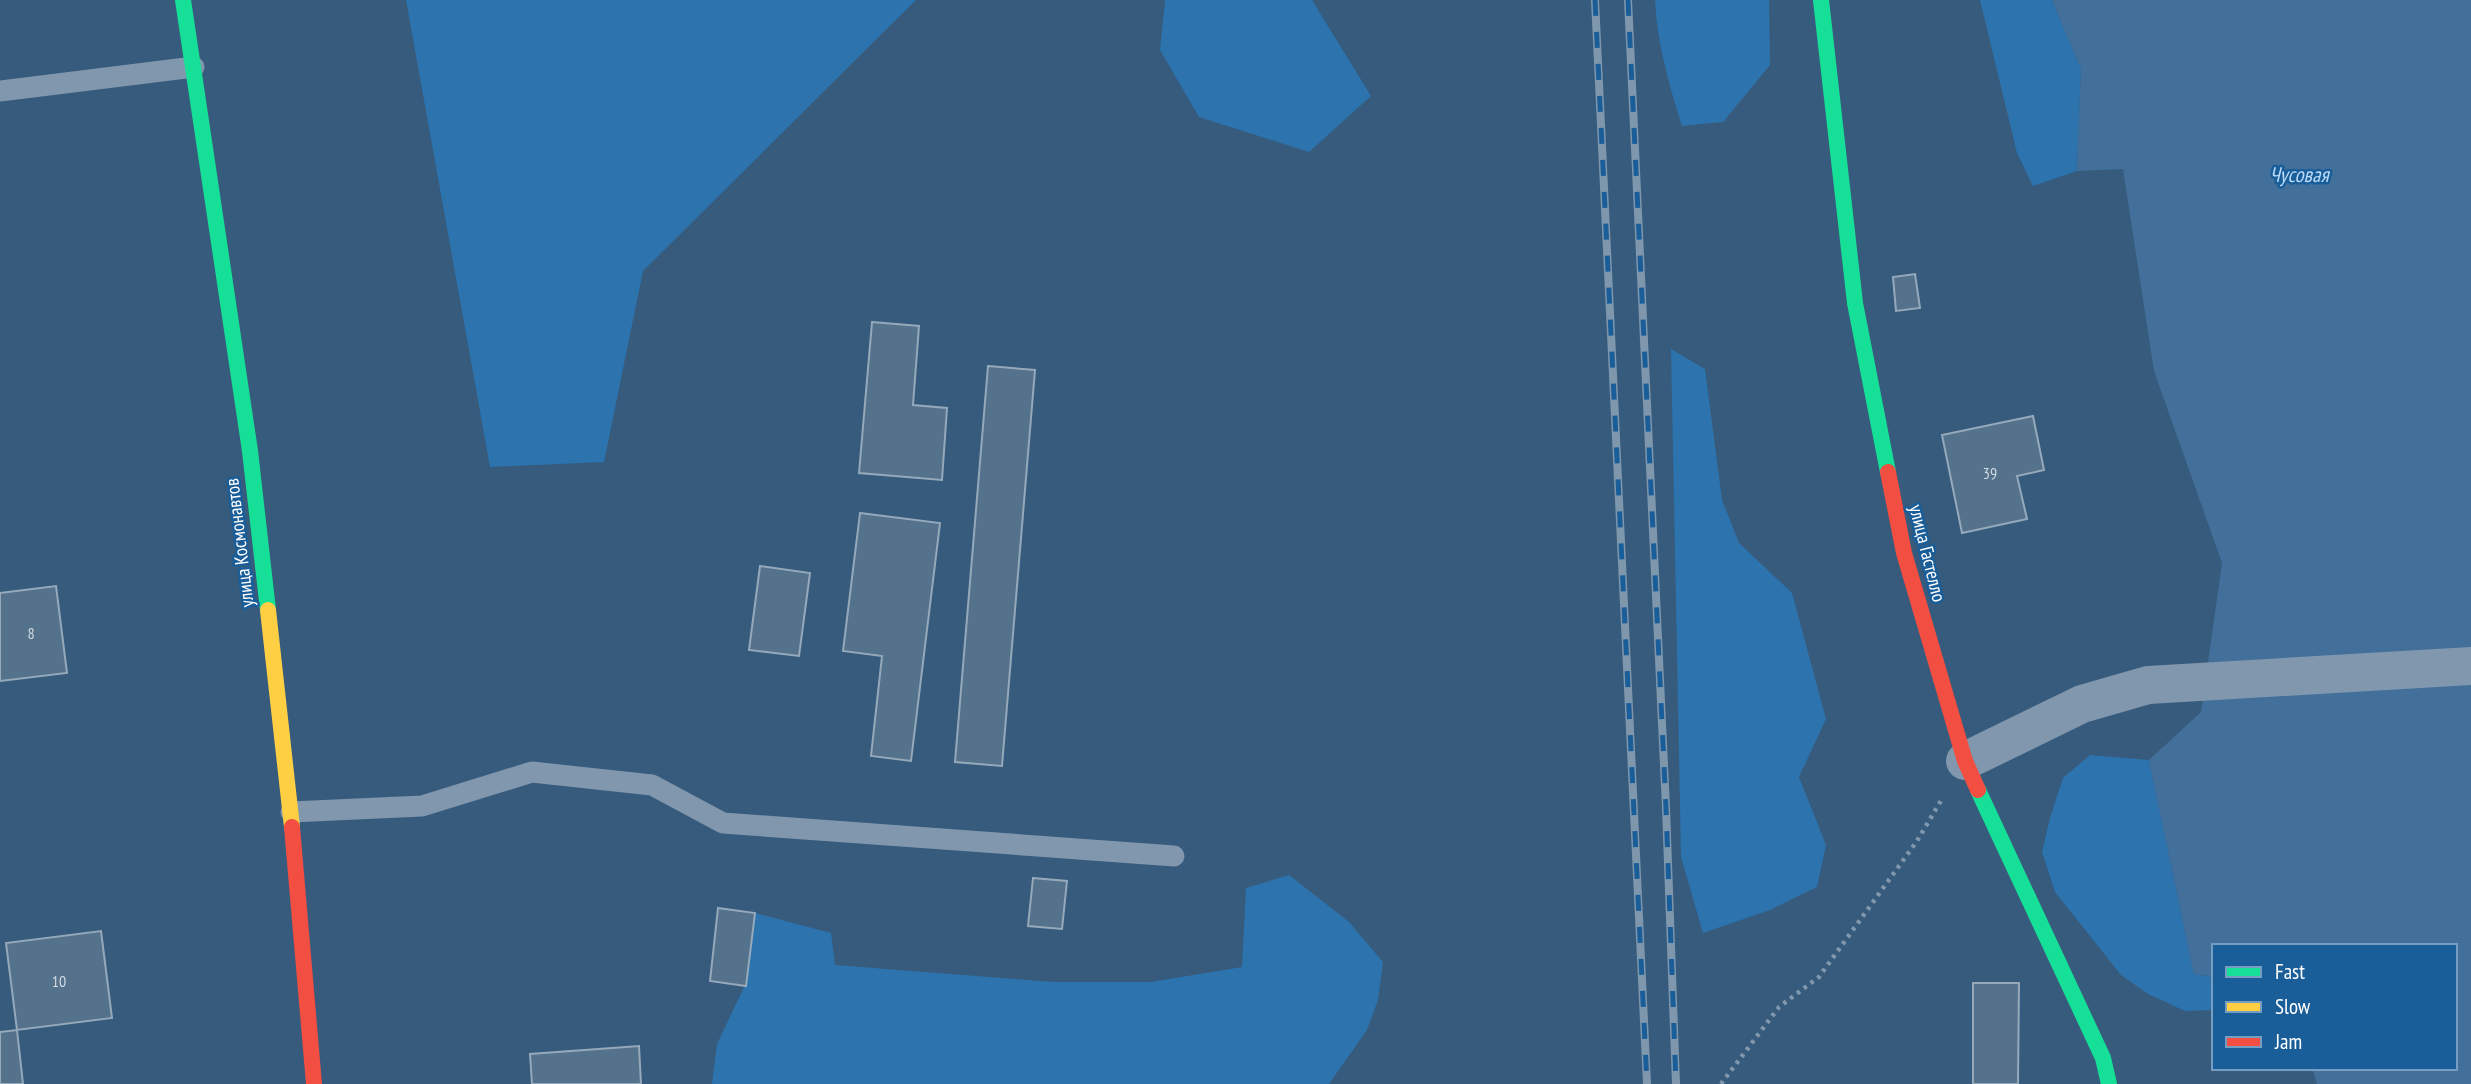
<svg xmlns="http://www.w3.org/2000/svg" width="2471" height="1084" viewBox="0 0 2471 1084" font-family="'PT Sans Narrow',sans-serif">
	<rect width="100%" height="100%" fill="#365b7c"/>
	<g fill="#2d73ae">
		<polygon points="406,0 916,0 643,271 604,462 490,467"/>
		<polygon points="1165,0 1312,0 1371,96 1309,152 1199,117 1160,50"/>
		<path d="M 1655,0 L 1769,0 L 1770,65 L 1723,122 L 1682,126 C 1669,85 1657,43 1655,0 Z"/>
		<polygon points="1980,0 2052,0 2081,69 2077,171 2033,186 2017,153"/>
		<polygon points="1671,349 1705,369 1722,500 1739,543 1792,593 1826,719 1799,777 1826,845 1817,887 1770,910 1703,933 1681,857"/>
		<polygon points="2090,755 2149,760 2194,974 2214,977 2214,1010 2185,1011 2148,994 2121,975 2055,892 2042,852 2050,818 2063,778"/>
		<polygon points="1289,875 1349,922 1383,962 1378,1000 1367,1030 1329,1084 712,1084 717,1044 745,985 755,913 831,933 835,965 1053,982 1151,982 1242,967 1246,888"/>
	</g>
	<polygon fill="#42709a" points="2052,0 2471,0 2471,1084 2317,1084 2312,1068 2455,1068 2455,946 2214,946 2214,977 2194,974 2149,760 2201,712 2222,563 2154,371 2123,169 2077,171 2081,69"/>
	<g fill="#54728c" stroke="#95a9bb" stroke-width="2">
		<polygon points="1915,274 1920,308 1896,311 1893,277"/>
		<polygon points="872,322 919,326 913,405 947,408 942,480 859,473"/>
		<polygon points="988,366 1035,370 1002,766 955,762"/>
		<polygon points="2033,416 2044,470 2017,476 2027,519 1962,533 1942,435"/>
		<polygon points="860,513 940,523 911,761 871,756 882,656 843,651"/>
		<polygon points="760,566 810,573 799,656 749,650"/>
		<polygon points="56,586 67,673 0,681 0,593"/>
		<polygon points="1033,878 1067,881 1062,929 1028,926"/>
		<polygon points="718,908 755,913 746,986 710,981"/>
		<polygon points="101,931 112,1018 17,1030 6,943"/>
		<polygon points="1973,983 2019,983 2018,1084 1973,1084"/>
		<polygon points="17,1030 23,1084 0,1084 0,1032"/>
		<polygon points="639,1046 641,1084 532,1084 530,1054"/>
	</g>
	<g fill="none" stroke-linecap="round" stroke-linejoin="round">
		<polyline stroke="#8097ae" stroke-width="4.5" stroke-dasharray="3.5 5" stroke-linecap="butt" points="1721,1084 1779,1007 1819,977 1917,841 1942,799"/>
		<g stroke="#8097ae" stroke-width="21">
			<polyline points="0,91 194,67"/>
			<polyline points="291,812 422,806 532,772 652,785 723,823 1174,856"/>
		</g>
		<polyline stroke="#8097ae" stroke-width="38" points="1965,761 2082,704 2148,685 2471,666"/>
		<g stroke="#16e098" stroke-width="16">
			<polyline points="183,0 250,451 268,610"/>
			<polyline points="1821,0 1855,303 1888,472"/>
			<polyline points="1978,790 2103,1058 2109,1084"/>
		</g>
		<polyline stroke="#ffcf43" stroke-width="16" points="268,610 292,827"/>
		<g stroke="#f24e42" stroke-width="16">
			<polyline points="1888,472 1904,553 1965,761 1978,790"/>
			<polyline points="292,827 314,1084"/>
		</g>
		<g stroke="#7f97ad" stroke-width="8">
			<g id="rail">
				<polyline points="1595,0 1647,1084"/>
				<polyline points="1628,0 1666,808 1676,1084"/>
			</g>
		</g>
		<use href="#rail" stroke="#195d99" stroke-width="5" stroke-dasharray="16" stroke-linecap="butt"/>
	</g>
	<g text-anchor="middle" stroke-width="5" stroke-linejoin="round" paint-order="stroke">
		<g font-size="16" fill="#d4dce2">
			<text x="1990" y="479">39</text>
			<text x="31" y="639">8</text>
			<text x="59" y="987">10</text>
		</g>
		<g font-size="19" fill="#fff" stroke="#195d99">
			<text transform="translate(239 543) rotate(-97)" y="7">улица Космонавтов</text>
			<text transform="translate(1928 553) rotate(76)" y="7">улица Гастелло</text>
		</g>
		<g font-size="21" font-style="italic" fill="#badcf8" stroke="#195d99">
			<text x="2299" y="182">Чусовая</text>
		</g>
	</g>
	<rect x="2212" y="944" width="245" height="126" fill="#195d99" stroke="#759ec2" stroke-width="2"/>
	<rect x="2226" y="967" width="35" height="10" fill="#16e098" stroke="#759ec2" stroke-width="2"/>
	<text x="2275" y="979" font-size="21" fill="#ffffff">Fast</text>
	<rect x="2226" y="1002" width="35" height="10" fill="#ffcf43" stroke="#759ec2" stroke-width="2"/>
	<text x="2275" y="1014" font-size="21" fill="#ffffff">Slow</text>
	<rect x="2226" y="1037" width="35" height="10" fill="#f24e42" stroke="#759ec2" stroke-width="2"/>
	<text x="2275" y="1049" font-size="21" fill="#ffffff">Jam</text>
</svg>
